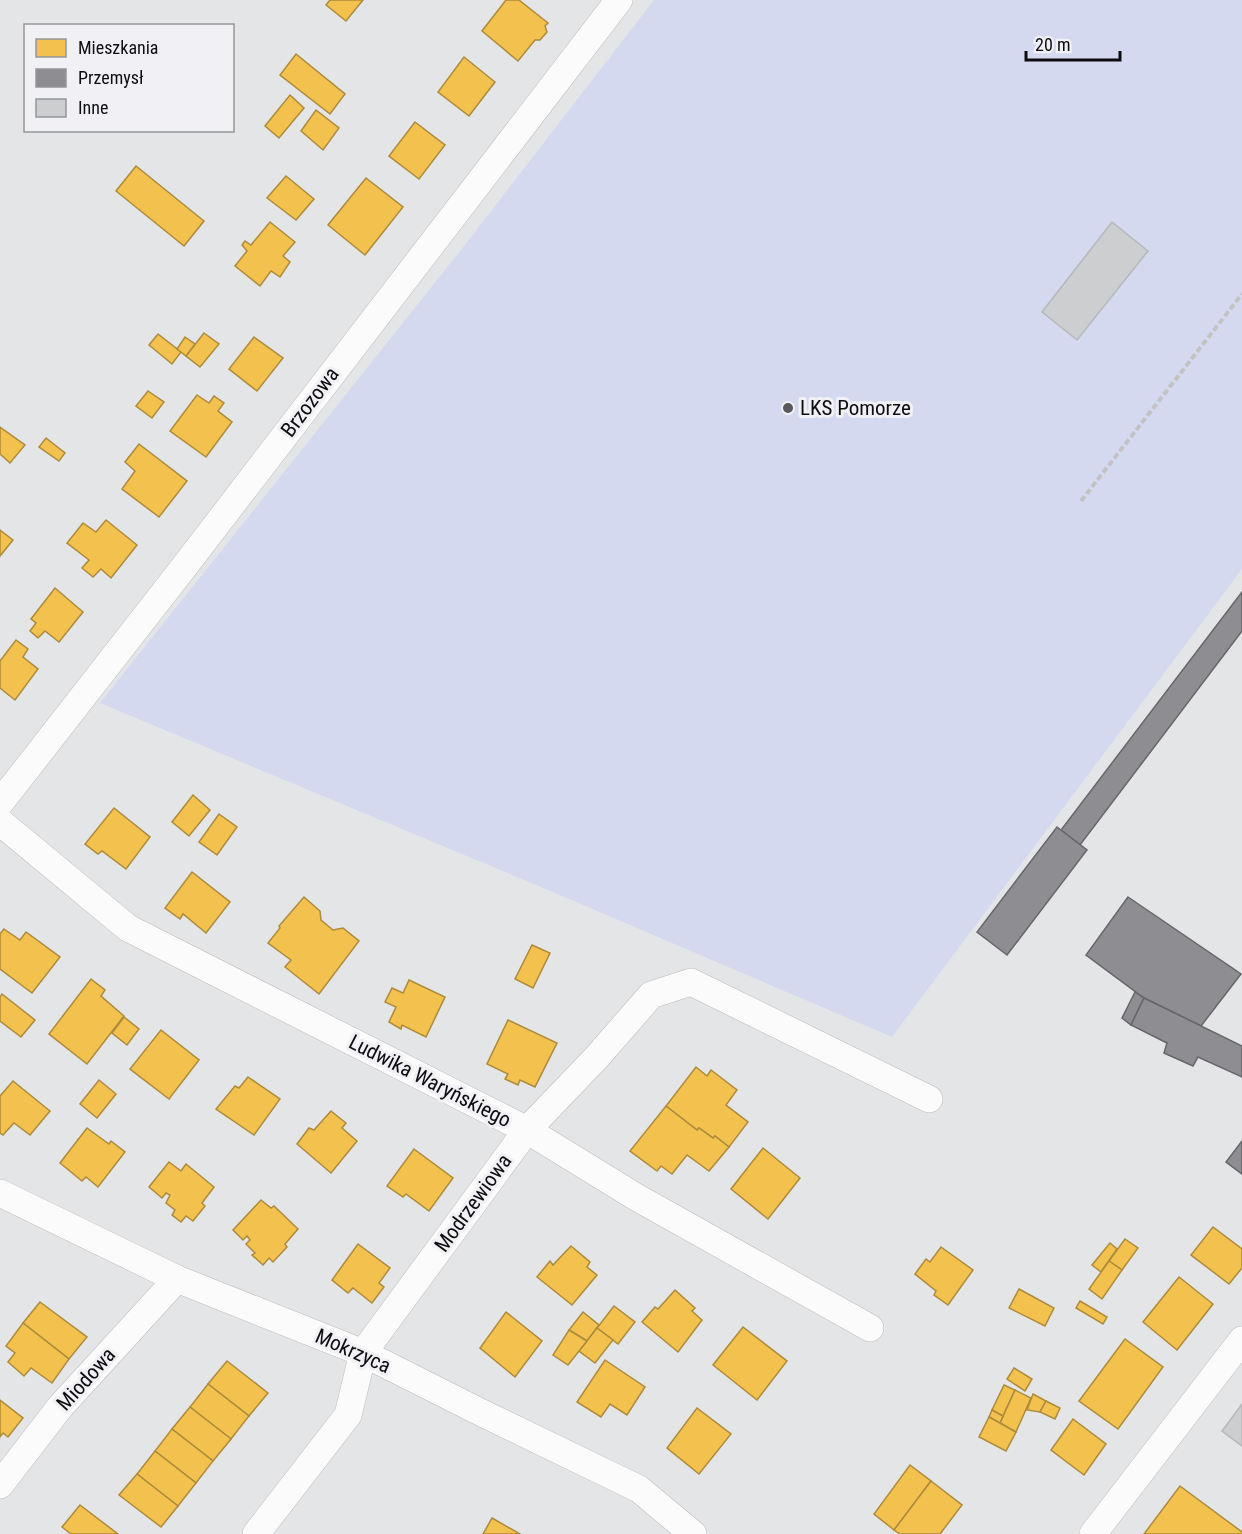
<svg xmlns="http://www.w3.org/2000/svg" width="1242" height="1534" viewBox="0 0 1242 1534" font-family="'Roboto Condensed',sans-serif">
	<rect width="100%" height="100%" fill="#e4e5e7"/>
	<polygon fill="#d5d9f0" points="654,0 1242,0 1242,569 892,1037 534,884 100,703 464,246"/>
	<g fill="#f2c14e" stroke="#ad8b3b" stroke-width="1.5">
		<polygon points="330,0 363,0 346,21 326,5"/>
		<polygon points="506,0 519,0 548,23 545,26 547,32 540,40 535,40 518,61 482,31"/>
		<polygon points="296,54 345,94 330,114 280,75"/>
		<polygon points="464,57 495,82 469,116 438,92"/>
		<polygon points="290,95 304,108 279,138 265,126"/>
		<polygon points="316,110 339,128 323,150 301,131"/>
		<polygon points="415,122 445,145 419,179 389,156"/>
		<polygon points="136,166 204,221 184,246 116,191"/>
		<polygon points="286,176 314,199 296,220 267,198"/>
		<polygon points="366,178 403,207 365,255 328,225"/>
		<polygon points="270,222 295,242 283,256 290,262 280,277 271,271 260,286 235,266 247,251 242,245 245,241 251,245"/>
		<polygon points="204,333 219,344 200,367 186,356"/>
		<polygon points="158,334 181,352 172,364 149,345"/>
		<polygon points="185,337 195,344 186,356 177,349"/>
		<polygon points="254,337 283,358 257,391 229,369"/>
		<polygon points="148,391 164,402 152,418 136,406"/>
		<polygon points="197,395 209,403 214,396 224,403 218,411 232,422 206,457 170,431"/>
		<polygon points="0,427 25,445 10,463 0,454"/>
		<polygon points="46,438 65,453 59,461 39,447"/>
		<polygon points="139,444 187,481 159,517 122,489 135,471 125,462"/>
		<polygon points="106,520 137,545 111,578 101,569 93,577 82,568 89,560 67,543 83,523 96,532"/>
		<polygon points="0,530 13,540 0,556"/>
		<polygon points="55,588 83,612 59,642 45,631 38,638 30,631 36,623 31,619"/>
		<polygon points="16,640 28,649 23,657 38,669 15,700 0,688 0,661"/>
		<polygon points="193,795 210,810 189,836 172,822"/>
		<polygon points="114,808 150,837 126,869 102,851 98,854 85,844"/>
		<polygon points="219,814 237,827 217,855 199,842"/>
		<polygon points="192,872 230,902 206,933 183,914 180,919 165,908"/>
		<polygon points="304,897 320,911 321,920 333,930 343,928 359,941 319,994 285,967 291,960 268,943 280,928 279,926"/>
		<polygon points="4,929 20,940 26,932 60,957 32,993 0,969 0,934"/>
		<polygon points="532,945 550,953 533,988 515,979"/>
		<polygon points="91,979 105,990 101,996 124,1016 87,1064 49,1034"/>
		<polygon points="409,980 445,997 426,1037 402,1025 401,1029 389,1022 396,1007 385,1002 392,988 403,993"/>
		<polygon points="2,994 35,1020 21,1037 0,1021 0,997"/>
		<polygon points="124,1017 139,1029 127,1045 112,1033"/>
		<polygon points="508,1020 557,1043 535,1087 520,1080 518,1085 505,1079 508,1074 487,1064"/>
		<polygon points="161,1030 199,1060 169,1099 130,1069"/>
		<polygon points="696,1067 707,1076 711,1070 737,1090 726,1105 748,1122 729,1147 715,1136 713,1138 699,1128 697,1130 666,1106"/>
		<polygon points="248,1077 280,1099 254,1135 216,1109 235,1086 239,1088"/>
		<polygon points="99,1080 116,1094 97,1118 80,1104"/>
		<polygon points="13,1081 50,1111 30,1135 14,1123 3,1135 0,1133 0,1096"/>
		<polygon points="666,1106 697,1130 699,1128 713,1138 715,1136 729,1147 709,1171 687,1155 672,1174 661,1166 657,1171 630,1151"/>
		<polygon points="331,1111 346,1123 342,1128 357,1141 331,1173 297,1144 309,1128 314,1130"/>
		<polygon points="87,1128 109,1144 111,1141 125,1152 98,1187 86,1177 82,1181 60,1163"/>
		<polygon points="763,1148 800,1178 768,1219 731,1189"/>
		<polygon points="414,1149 453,1178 429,1211 406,1194 403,1197 387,1186"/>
		<polygon points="169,1162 181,1171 186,1164 214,1187 202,1203 205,1206 193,1221 186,1216 181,1222 172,1215 175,1210 166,1203 170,1195 166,1193 162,1198 149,1187"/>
		<polygon points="261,1200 271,1208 274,1206 298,1229 285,1244 287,1247 273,1262 269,1258 263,1265 252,1255 255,1253 246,1244 250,1240 247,1236 243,1240 233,1230"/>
		<polygon points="1213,1227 1242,1249 1242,1268 1229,1284 1191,1255"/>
		<polygon points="1125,1239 1138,1248 1122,1270 1109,1261"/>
		<polygon points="1110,1243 1117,1249 1101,1272 1092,1265"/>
		<polygon points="358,1244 390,1268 379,1283 384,1287 372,1303 353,1288 348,1293 332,1280"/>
		<polygon points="571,1246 590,1262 587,1267 597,1275 572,1305 537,1277 550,1261 553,1265"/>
		<polygon points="941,1247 973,1270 948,1305 934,1295 936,1291 915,1274 926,1259 930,1262"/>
		<polygon points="1109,1261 1122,1270 1102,1299 1089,1289"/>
		<polygon points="1179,1277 1213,1304 1177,1350 1143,1322"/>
		<polygon points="1019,1289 1054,1308 1045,1326 1009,1308"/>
		<polygon points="675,1290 695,1308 692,1311 702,1320 678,1352 642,1322 655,1307 658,1309"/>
		<polygon points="1080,1301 1107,1317 1103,1324 1076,1308"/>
		<polygon points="40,1302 87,1337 69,1359 23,1323"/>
		<polygon points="614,1306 635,1322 618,1344 597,1328"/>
		<polygon points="506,1312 542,1341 515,1377 480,1348"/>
		<polygon points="583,1312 599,1325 587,1341 569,1330"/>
		<polygon points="23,1323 69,1359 52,1383 31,1368 24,1376 8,1362 15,1353 6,1346"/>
		<polygon points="743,1327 787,1361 757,1400 713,1365"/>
		<polygon points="597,1328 613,1340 595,1363 579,1351"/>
		<polygon points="569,1330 587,1341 568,1365 553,1355"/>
		<polygon points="1125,1339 1163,1367 1118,1429 1079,1401"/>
		<polygon points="605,1360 645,1387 627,1415 610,1404 601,1417 577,1402"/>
		<polygon points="227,1361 268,1393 249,1416 208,1384"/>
		<polygon points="1014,1368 1032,1379 1025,1391 1007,1379"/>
		<polygon points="208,1384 249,1416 231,1439 190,1407"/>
		<polygon points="1004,1385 1015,1390 1003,1416 992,1410"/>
		<polygon points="1015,1390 1031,1398 1016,1432 1000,1423"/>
		<polygon points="1033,1394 1046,1401 1040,1412 1027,1410"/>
		<polygon points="0,1400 23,1418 8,1437 3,1433 0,1437"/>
		<polygon points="1046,1401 1060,1408 1055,1419 1040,1412"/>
		<polygon points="190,1407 231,1439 213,1461 172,1429"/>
		<polygon points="697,1408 731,1434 699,1474 667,1448"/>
		<polygon points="992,1410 1003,1416 1000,1423 989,1417"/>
		<polygon points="989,1417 1016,1432 1006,1451 979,1437"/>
		<polygon points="1073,1419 1106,1444 1084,1475 1051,1450"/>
		<polygon points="172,1429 213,1461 196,1483 155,1451"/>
		<polygon points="155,1451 196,1483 178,1506 137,1474"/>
		<polygon points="910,1465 931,1481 894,1530 874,1514"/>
		<polygon points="137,1474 178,1506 161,1527 119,1495"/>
		<polygon points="931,1481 962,1505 940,1534 900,1534 894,1530"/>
		<polygon points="1180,1486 1242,1532 1242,1534 1144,1534"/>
		<polygon points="80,1505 118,1534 71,1534 62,1527"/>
		<polygon points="492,1518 520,1534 483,1534"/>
	</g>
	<g fill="#8d8d92" stroke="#66676a" stroke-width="1.5">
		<polygon points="1242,592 1242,631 1080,845 1061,830"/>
		<polygon points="1057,827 1087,850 1007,955 977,932"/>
		<polygon points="1128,897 1241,974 1201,1026 1144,998 1086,955"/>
		<polygon points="1135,992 1144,998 1131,1025 1122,1018"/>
		<polygon points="1144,998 1242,1046 1242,1077 1198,1057 1193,1066 1164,1053 1167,1043 1131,1025"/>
		<polygon points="1242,1141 1242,1174 1226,1162"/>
	</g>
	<g fill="#cdcecf" stroke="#b7b8ba" stroke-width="1.5">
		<polygon points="1112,222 1148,251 1077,340 1042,312"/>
		<polygon points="1242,1404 1242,1446 1222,1431"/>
	</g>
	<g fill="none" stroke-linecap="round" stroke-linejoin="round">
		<g stroke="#bcbcbe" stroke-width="28">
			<g id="street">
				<polyline points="0,803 184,567 619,0"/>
				<polyline points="0,822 128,928 527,1130 636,1197 870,1328"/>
				<polyline points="0,1193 177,1279 363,1353 480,1412 639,1489 693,1534"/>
				<polyline points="0,1485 60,1407 177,1279"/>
				<polyline points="256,1534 348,1415 363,1353 527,1130 597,1057 651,995 691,982 929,1099"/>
				<polyline points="1093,1534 1242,1340"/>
			</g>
		</g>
		<polyline stroke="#c3c3c4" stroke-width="4" stroke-dasharray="6 3" stroke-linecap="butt" points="1081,501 1242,294"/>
		<use href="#street" stroke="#fbfbfb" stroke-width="27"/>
	</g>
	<circle fill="#58595a" stroke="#f1f1f5" stroke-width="2" cx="788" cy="408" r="6"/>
	<g text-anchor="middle" stroke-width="6" stroke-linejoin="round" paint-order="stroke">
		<g font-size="21" fill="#0c0d0e" stroke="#f1f1f5">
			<text transform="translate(310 402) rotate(-53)" y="7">Brzozowa</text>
			<text transform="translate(430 1081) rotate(27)" y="7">Ludwika Waryńskiego</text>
			<text transform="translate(473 1203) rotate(-54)" y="7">Modrzewiowa</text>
			<text transform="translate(353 1351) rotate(24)" y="7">Mokrzyca</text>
			<text transform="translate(86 1379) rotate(-48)" y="7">Miodowa</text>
		</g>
		<g font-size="21" fill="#0c0d0e" stroke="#f1f1f5" text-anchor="start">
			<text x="800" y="415">LKS Pomorze</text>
		</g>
	</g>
	<rect x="24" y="24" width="210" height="108" fill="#f1f1f5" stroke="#959699" stroke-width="1.5"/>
	<rect x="36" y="39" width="30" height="18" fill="#f2c14e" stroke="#959699" stroke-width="1.5"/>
	<text x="78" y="54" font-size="18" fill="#0c0d0e">Mieszkania</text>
	<rect x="36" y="69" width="30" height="18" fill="#8d8d92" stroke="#959699" stroke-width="1.5"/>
	<text x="78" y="84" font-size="18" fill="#0c0d0e">Przemysł</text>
	<rect x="36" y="99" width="30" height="18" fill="#cdcecf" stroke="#959699" stroke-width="1.5"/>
	<text x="78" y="114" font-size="18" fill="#0c0d0e">Inne</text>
	<path d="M1026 51v9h94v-9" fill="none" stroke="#0c0d0e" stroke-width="3"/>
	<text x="1035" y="51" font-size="18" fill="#0c0d0e" stroke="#f1f1f5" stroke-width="4.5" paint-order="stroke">20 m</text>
</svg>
